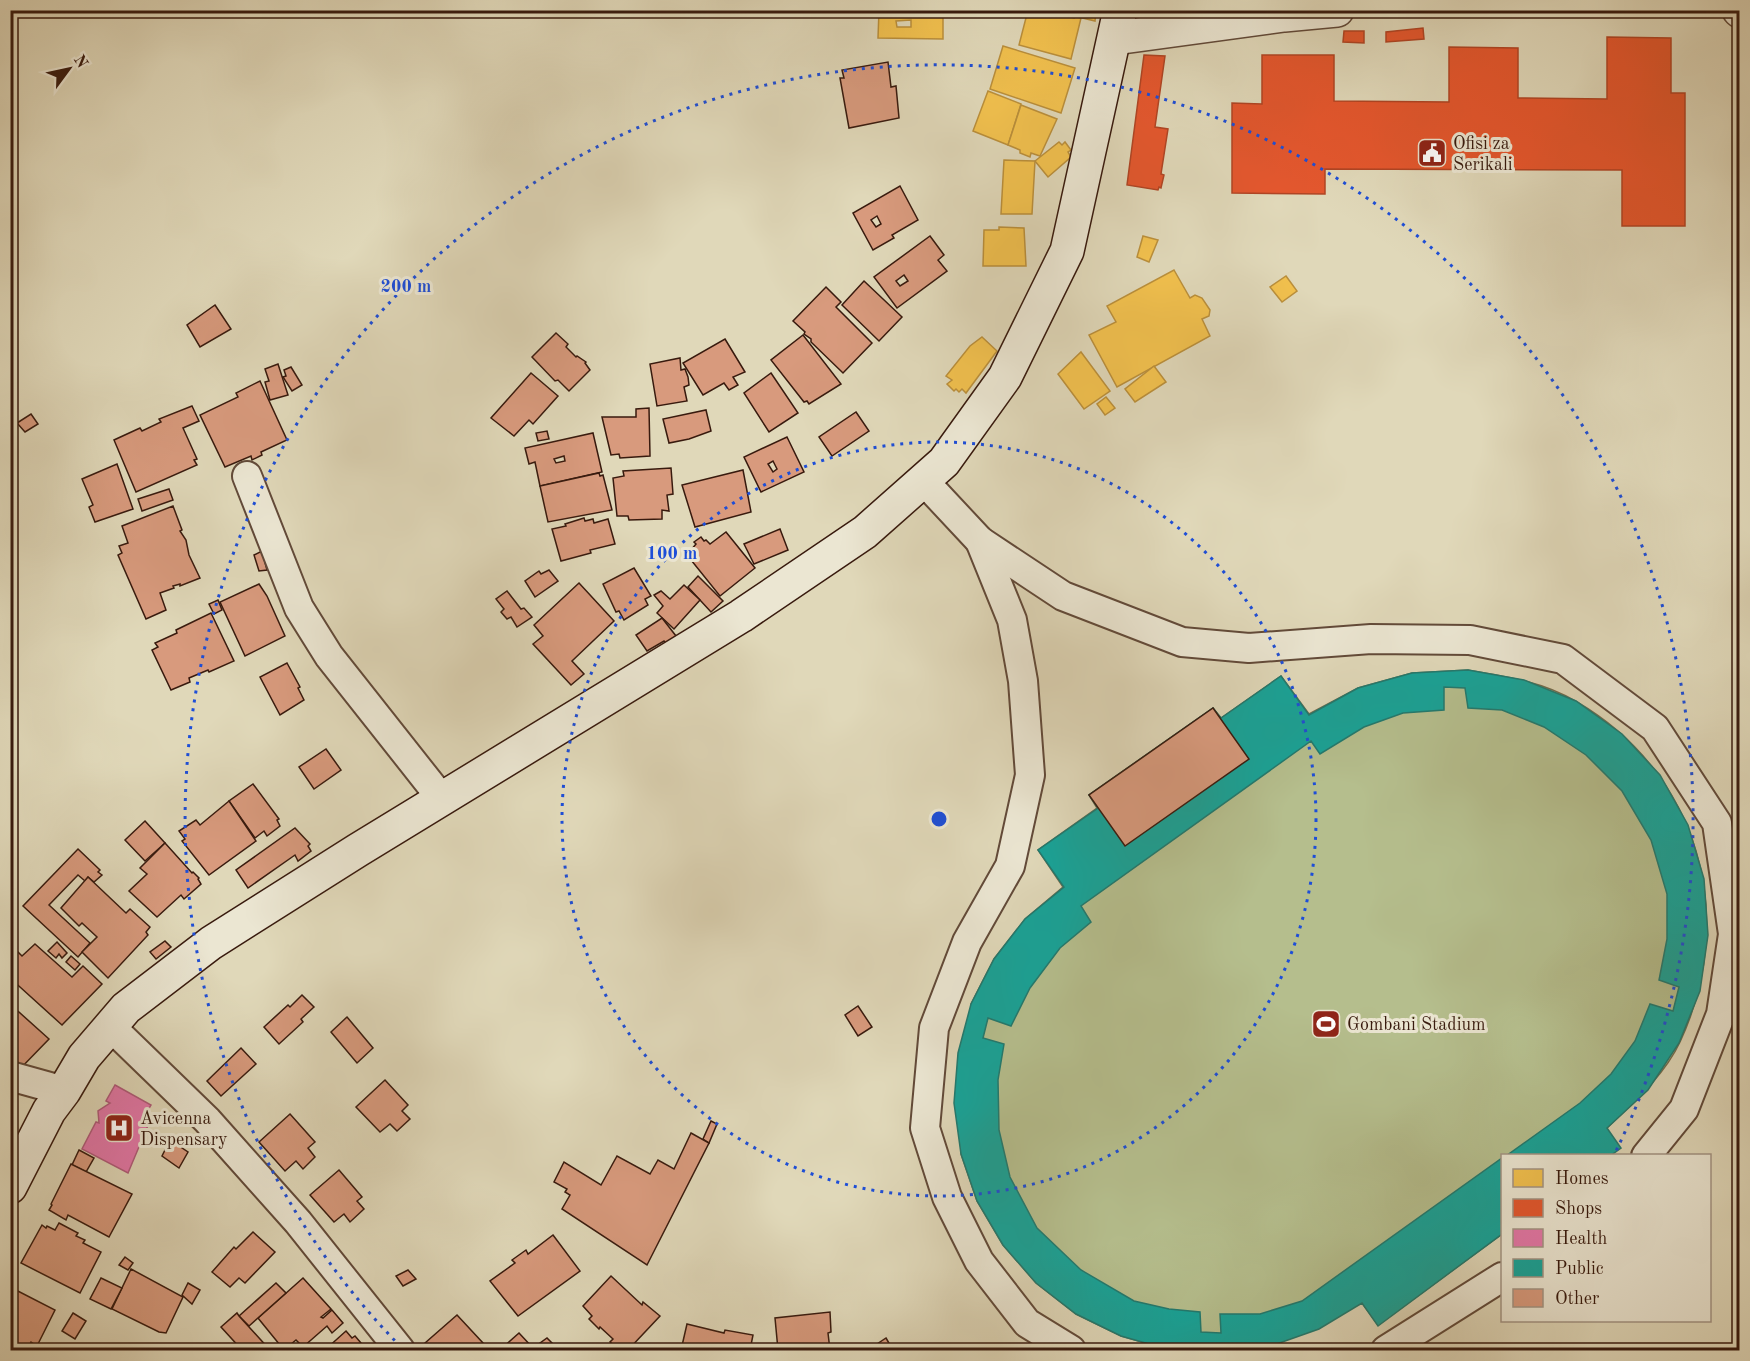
<svg xmlns="http://www.w3.org/2000/svg" width="1750" height="1361" viewBox="0 0 1750 1361" font-family="'Old Standard TT',serif">
	<rect width="100%" height="100%" fill="#e0d8b9"/>
	<filter id="stains"><feTurbulence type="fractalNoise" baseFrequency=".00333" numOctaves="4"/><feColorMatrix values="0 0 0 0 .2 0 0 0 0 .09 0 0 0 0 .02 0 0 0 .5 -.17"/></filter>
	<radialGradient id="worn" r=".72"><stop offset=".6" stop-color="#630" stop-opacity="0"/><stop offset="1" stop-color="#630" stop-opacity=".3"/></radialGradient>
	<path fill="#b5be8d" stroke="#766c4e" stroke-width="1.5" d="M 1468,670 C 1505,676 1544,682 1577,702 C 1698,773 1739,915 1680,1042 C 1664,1076 1634,1102 1607,1128 L 1610,1155 L 1502,1156 L 1502,1234 L 1378,1325 L 1362,1303 L 1271,1346 L 1236,1350 L 1170,1350 L 1121,1336 L 1076,1314 L 1036,1283 L 1003,1245 L 977,1201 L 961,1154 L 971,1004 L 994,959 L 1025,919 L 1063,887 L 1038,850 L 1097,808 L 1089,795 L 1213,708 L 1221,718 L 1281,676 L 1309,714 L 1358,688 L 1412,673 Z"/>
	<g fill="#f2c14e" stroke="#ba8f3b" stroke-width="1.5" fill-rule="evenodd">
		<path d="M 879,10 L 943,10 L 943,39 L 878,38 ZM 911,20 L 911,27 L 897,27 L 896,21 Z"/>
		<polygon points="1028,10 1048,10 1081,18 1071,59 1019,45"/>
		<polygon points="1048,10 1096,10 1095,21 1074,16 1074,18"/>
		<polygon points="1154,10 1193,10 1191,21 1159,16 1160,12"/>
		<polygon points="1003,46 1075,68 1061,113 990,89"/>
		<polygon points="988,91 1021,104 1008,145 973,131"/>
		<polygon points="1021,105 1057,119 1040,156 1031,153 1030,157 1020,153 1020,150 1008,145"/>
		<polygon points="1059,142 1062,145 1065,142 1071,150 1068,152 1071,157 1048,177 1035,161"/>
		<polygon points="1004,160 1035,161 1032,214 1001,214"/>
		<polygon points="999,227 1024,228 1026,266 983,266 984,230 999,230"/>
		<polygon points="1143,236 1158,240 1149,262 1137,257"/>
		<polygon points="1174,270 1190,298 1195,295 1202,298 1210,310 1209,316 1202,319 1210,336 1117,387 1089,335 1116,322 1107,306"/>
		<polygon points="1286,276 1297,291 1282,302 1270,287"/>
		<polygon points="982,337 997,351 966,393 962,389 959,392 956,389 954,391 947,384 952,380 946,376 970,346"/>
		<polygon points="1081,352 1110,391 1084,409 1058,374"/>
		<polygon points="1154,366 1166,382 1135,402 1125,389"/>
		<polygon points="1106,397 1115,408 1105,415 1097,404"/>
	</g>
	<g fill="#e4572e" stroke="#b04524" stroke-width="1.5">
		<polygon points="1423,28 1424,39 1386,42 1386,32"/>
		<polygon points="1344,31 1364,31 1364,43 1343,42"/>
		<polygon points="1607,37 1671,38 1671,93 1685,93 1685,226 1622,226 1622,170 1325,169 1325,194 1232,193 1232,103 1262,104 1262,55 1334,55 1334,101 1449,102 1449,47 1518,48 1518,98 1607,99"/>
		<polygon points="1144,55 1165,56 1155,127 1168,129 1161,174 1164,175 1161,188 1159,187 1158,190 1127,185"/>
	</g>
	<polygon fill="#e377a8" stroke="#b05b7a" stroke-width="1.5" points="115,1085 151,1105 142,1120 149,1123 128,1173 82,1149 96,1122 99,1123 98,1111 110,1103 106,1101"/>
	<polygon fill="#17a398" stroke="#217a6f" stroke-width="1.5" points="1468,670 1524,680 1576,701 1622,734 1660,775 1688,825 1704,879 1708,935 1700,991 1679,1043 1648,1090 1607,1128 1621,1148 1610,1156 1506,1156 1580,1103 1611,1074 1635,1041 1650,1004 1673,1011 1679,987 1659,980 1667,939 1667,894 1651,840 1622,791 1586,755 1544,727 1502,710 1468,708 1465,688 1444,687 1444,710 1403,713 1364,727 1320,754 1311,741 1081,906 1091,922 1060,948 1030,988 1011,1026 988,1018 983,1038 1004,1044 998,1080 999,1130 1010,1177 1037,1228 1081,1270 1134,1301 1169,1309 1200,1312 1201,1332 1221,1333 1220,1314 1260,1314 1302,1301 1502,1158 1502,1234 1378,1326 1362,1303 1319,1329 1271,1346 1236,1350 1170,1350 1121,1336 1076,1314 1036,1283 1003,1245 977,1201 961,1154 954,1103 958,1053 971,1004 994,959 1025,919 1064,887 1038,850 1098,808 1089,795 1213,708 1221,718 1281,676 1309,715 1358,688 1412,673"/>
	<g fill="#d89a7d" stroke="#381a0e" stroke-width="1.5" fill-rule="evenodd">
		<polygon points="888,62 891,87 896,86 899,118 849,128 840,78 844,78 842,70"/>
		<path d="M 900,186 L 918,220 L 892,235 L 894,238 L 873,250 L 853,213 ZM 877,216 L 881,224 L 876,227 L 871,220 Z"/>
		<path d="M 930,236 L 944,255 L 938,260 L 947,271 L 897,308 L 874,277 ZM 904,275 L 908,281 L 900,286 L 896,281 Z"/>
		<polygon points="864,281 902,317 879,341 842,305"/>
		<polygon points="826,287 841,302 836,307 872,343 843,373 811,342 811,339 804,334 805,332 793,321"/>
		<polygon points="215,305 231,329 200,347 187,325"/>
		<polygon points="556,333 568,344 566,347 576,357 577,356 586,362 585,363 590,370 569,391 558,380 555,381 532,357"/>
		<polygon points="803,335 841,384 809,404 807,401 804,402 771,360"/>
		<polygon points="725,339 745,372 733,377 738,385 729,390 724,383 703,395 683,363"/>
		<polygon points="680,358 681,370 685,369 688,377 689,385 684,387 687,401 657,406 650,364"/>
		<polygon points="278,364 288,395 270,400 265,382 269,381 265,369"/>
		<polygon points="291,367 302,385 292,391 283,377 286,376 284,370"/>
		<polygon points="531,373 558,396 533,424 529,420 514,436 491,418"/>
		<polygon points="771,373 798,413 769,432 744,393"/>
		<polygon points="260,381 287,440 261,452 262,455 252,460 251,456 225,467 200,415 238,397 236,393"/>
		<polygon points="192,406 199,421 183,428 197,459 194,460 197,465 136,492 114,440 140,428 142,431 161,422 159,419"/>
		<polygon points="649,408 650,456 620,458 619,454 611,455 602,417 636,417 636,409"/>
		<polygon points="706,410 711,431 689,439 669,443 663,419"/>
		<polygon points="856,412 869,431 832,456 819,437"/>
		<polygon points="31,414 38,424 25,432 17,423"/>
		<polygon points="547,431 549,439 538,441 536,433"/>
		<path d="M 593,433 L 602,472 L 540,486 L 535,462 L 529,464 L 525,448 ZM 564,456 L 565,461 L 556,463 L 554,459 Z"/>
		<path d="M 787,437 L 804,472 L 761,492 L 744,457 ZM 773,461 L 777,469 L 773,472 L 768,464 Z"/>
		<polygon points="117,464 133,509 95,522 89,507 93,505 82,479"/>
		<polygon points="671,468 673,494 667,495 669,511 662,510 662,519 629,520 628,516 617,516 613,478 624,476 623,471"/>
		<polygon points="743,470 751,512 695,527 682,485"/>
		<polygon points="599,473 600,476 603,475 612,510 548,522 540,486"/>
		<polygon points="169,489 173,500 142,511 138,499"/>
		<polygon points="173,506 182,530 180,531 186,540 189,555 200,578 180,586 180,584 173,586 174,588 160,593 166,610 146,619 118,555 122,553 119,546 128,543 122,526"/>
		<polygon points="584,518 585,521 593,519 594,523 608,519 615,544 590,550 591,553 561,561 552,529 566,526 565,524"/>
		<polygon points="780,529 788,550 754,564 744,544"/>
		<polygon points="726,532 755,568 720,596 687,555 693,552 691,550 696,544 694,542 701,537 704,541 706,540 710,544"/>
		<polygon points="262,551 267,570 259,571 254,555"/>
		<polygon points="634,568 651,596 645,599 648,605 624,620 619,611 616,612 603,584"/>
		<polygon points="549,570 558,581 535,597 525,581 539,571 541,574"/>
		<polygon points="698,576 723,601 711,612 688,587"/>
		<polygon points="579,583 614,621 572,661 584,674 571,685 533,644 543,636 534,625"/>
		<polygon points="259,584 267,596 285,636 245,656 220,602"/>
		<polygon points="684,585 700,600 674,629 657,613 663,606 654,595 661,591 670,599"/>
		<polygon points="507,591 521,609 524,608 532,617 517,627 511,617 507,619 501,612 504,609 496,599"/>
		<polygon points="218,600 222,610 214,614 209,604"/>
		<polygon points="211,613 234,661 209,672 208,670 189,678 190,682 171,690 152,650 158,647 155,643 177,633 176,630"/>
		<polygon points="662,618 676,636 666,644 664,641 647,651 636,635"/>
		<polygon points="287,663 300,687 298,688 304,700 280,715 260,677"/>
		<polygon points="1213,708 1249,759 1125,846 1089,795"/>
		<polygon points="326,749 341,770 314,789 299,767"/>
		<polygon points="253,784 279,819 277,820 280,826 267,836 264,831 255,838 229,801"/>
		<polygon points="229,801 256,841 209,875 182,841 185,839 179,831 196,820 200,825"/>
		<polygon points="145,821 165,843 145,861 125,840"/>
		<polygon points="295,828 310,844 308,846 311,851 298,861 295,855 248,888 236,870"/>
		<polygon points="165,843 192,873 193,872 199,878 198,879 201,884 184,899 181,895 157,917 129,891 147,874 140,868"/>
		<polygon points="78,849 100,870 98,872 102,875 94,882 88,877 85,881 78,875 49,905 90,943 78,957 23,906"/>
		<polygon points="88,877 126,913 130,909 150,927 146,932 148,935 108,978 82,952 97,937 82,923 79,926 61,908"/>
		<polygon points="165,941 171,947 156,959 150,952"/>
		<polygon points="57,942 67,953 62,958 59,954 56,958 48,951"/>
		<polygon points="35,944 72,977 83,966 102,984 62,1025 10,978 10,970 15,964 10,960 10,957 17,951 22,956"/>
		<polygon points="71,956 80,964 75,970 66,962"/>
		<polygon points="302,995 314,1007 301,1019 303,1022 279,1044 264,1027 288,1005 290,1007"/>
		<polygon points="10,1004 49,1039 17,1072 10,1066"/>
		<polygon points="858,1006 872,1027 858,1036 845,1015"/>
		<polygon points="347,1017 373,1048 357,1063 331,1032"/>
		<polygon points="241,1048 256,1064 221,1096 207,1081"/>
		<polygon points="385,1080 408,1105 402,1111 410,1119 397,1131 390,1124 380,1132 356,1107"/>
		<polygon points="290,1114 315,1142 308,1148 315,1157 303,1169 296,1161 285,1171 259,1142"/>
		<polygon points="711,1121 717,1124 709,1143 703,1139"/>
		<polygon points="691,1133 709,1143 647,1265 562,1209 570,1195 565,1192 567,1189 554,1182 564,1162 601,1185 617,1156 650,1174 658,1160 674,1169"/>
		<polygon points="170,1140 188,1152 179,1168 162,1156"/>
		<polygon points="79,1150 94,1158 86,1172 72,1165"/>
		<polygon points="71,1164 132,1194 109,1237 68,1215 66,1220 49,1210 52,1205 51,1204"/>
		<polygon points="339,1170 362,1197 357,1201 364,1209 350,1222 344,1214 334,1222 310,1195"/>
		<polygon points="59,1223 78,1233 76,1236 85,1240 83,1243 101,1252 80,1293 21,1263 42,1225 46,1228 47,1226 55,1230"/>
		<polygon points="253,1232 275,1252 245,1283 239,1278 230,1287 212,1272 234,1247 236,1249"/>
		<polygon points="553,1235 580,1271 518,1316 490,1281 515,1263 512,1260 526,1250 528,1254"/>
		<polygon points="125,1257 133,1263 128,1270 119,1265"/>
		<polygon points="131,1269 183,1297 166,1333 159,1332 112,1309"/>
		<polygon points="408,1270 416,1279 403,1286 396,1276"/>
		<polygon points="611,1276 642,1305 643,1302 660,1316 628,1350 621,1350 610,1342 613,1339 600,1327 599,1329 589,1319 592,1316 583,1306"/>
		<polygon points="101,1278 122,1288 111,1309 90,1299"/>
		<polygon points="303,1278 331,1309 321,1317 323,1318 332,1310 343,1323 332,1333 327,1326 303,1347 296,1340 284,1350 258,1318"/>
		<polygon points="188,1283 200,1290 192,1304 182,1295"/>
		<polygon points="276,1283 286,1293 249,1326 239,1316"/>
		<polygon points="10,1287 55,1310 37,1346 31,1342 27,1350 10,1350"/>
		<polygon points="830,1312 831,1332 828,1333 830,1350 832,1350 778,1350 775,1318"/>
		<polygon points="73,1313 86,1321 75,1339 62,1331"/>
		<polygon points="237,1313 239,1316 270,1350 242,1350 221,1327"/>
		<polygon points="457,1315 483,1343 474,1350 417,1350"/>
		<polygon points="687,1324 724,1333 725,1330 753,1335 750,1350 681,1350"/>
		<polygon points="346,1331 352,1338 355,1336 367,1350 327,1350 326,1349"/>
		<polygon points="519,1333 533,1348 547,1338 559,1350 500,1350"/>
		<polygon points="886,1338 893,1350 868,1350"/>
	</g>
	<g fill="none" stroke-linecap="round" stroke-linejoin="round">
		<g stroke="#624a39" stroke-width="32">
			<g id="minor">
				<polyline points="247,476 299,608 329,656 442,799"/>
				<polyline points="923,480 980,541 1063,596 1182,642 1249,648 1371,639 1470,640 1563,659 1655,728 1717,823 1733,934 1721,1014 1684,1109 1646,1156"/>
				<polyline points="980,541 1012,620 1023,681 1030,775 1010,866 967,942 934,1028 925,1128 947,1197 979,1261 1027,1323 1071,1350"/>
				<polyline points="110,1026 207,1120 298,1222 400,1350"/>
				<polyline points="10,1076 64,1091"/>
				<polyline points="1386,1350 1502,1277"/>
			</g>
		</g>
		<g stroke="#624a39" stroke-width="36">
			<g id="tertiary">
				<polyline points="1739,10 1740,11"/>
				<polyline points="1115,38 1284,15 1337,10"/>
			</g>
		</g>
		<g stroke="#381a0e" stroke-width="36">
			<polyline id="secondary" points="10,1187 49,1111 64,1091 84,1057 126,1008 211,943 358,850 741,616 865,532 944,462 1005,377 1067,251 1120,10"/>
		</g>
		<use href="#minor" stroke="#ebe6d2" stroke-width="28"/>
		<use href="#tertiary" stroke="#ebe6d2" stroke-width="33"/>
		<use href="#secondary" stroke="#ebe6d2" stroke-width="33"/>
	</g>
	<g fill="none" stroke="#1d4ed8" stroke-width="3" stroke-dasharray="3 6">
		<circle cx="939" cy="819" r="377"/>
		<path d="M401 1347A754 754 0 1 1 1614 1155"/>
	</g>
	<defs>
		<g id="civic-square" transform="scale(1.5)"><rect x="-9" y="-9" width="18" height="18" rx="4" fill="#8f2418" stroke="#ebe6d2"/><path d="M-.6-6.5H3V-4.5H.6V-3L4-1V1h2V6H-6V1h2V-1L-.6-3ZM-1.2 2.5V6h2.4V2.5Z" fill="#fff"/></g>
		<g id="stadium-square" transform="scale(1.5)"><rect x="-9" y="-9" width="18" height="18" rx="4" fill="#8f2418" stroke="#ebe6d2"/><path d="M0-5a6.5 5 0 1 0 0 10a6.5 5 0 1 0 0-10ZM-3.5-1.8h7v3.6h-7Z" fill="#fff"/></g>
		<g id="hospital-square" transform="scale(1.5)"><rect x="-9" y="-9" width="18" height="18" rx="4" fill="#8f2418" stroke="#ebe6d2"/><path d="M-5-5h3v3.5h4V-5h3V5h-3V1.5h-4V5h-3Z" fill="#fff"/></g>
	</defs>
	<g fill-rule="evenodd">
		<use href="#civic-square" x="1432" y="153"/>
		<use href="#stadium-square" x="1326" y="1024"/>
		<use href="#hospital-square" x="119" y="1128"/>
	</g>
	<g text-anchor="middle" stroke-width="6" stroke-linejoin="round" paint-order="stroke">
		<g font-size="18" fill="#381a0e" stroke="#ebe6d2" text-anchor="start">
			<text x="1453" y="149">Ofisi za<tspan x="1453" dy="21">Serikali</tspan></text>
			<text x="1347" y="1030">Gombani Stadium</text>
			<text x="140" y="1124">Avicenna<tspan x="140" dy="21">Dispensary</tspan></text>
		</g>
	</g>
	<circle cx="939" cy="819" r="9" fill="#1d4ed8" stroke="#ebe6d2" stroke-width="3"/>
	<g font-size="18" text-anchor="middle" font-weight="bold" fill="#1d4ed8" stroke="#ebe6d2" stroke-width="6" stroke-linejoin="round" paint-order="stroke">
		<text x="406" y="292">200 m</text>
		<text x="672" y="559">100 m</text>
	</g>
	<rect width="1750" height="1361" fill="none" stroke="#e0d8b9" stroke-width="36"/>
	<rect x="12" y="12" width="1726" height="1337" fill="none" stroke="#381a0e" stroke-width="3"/>
	<rect x="18" y="18" width="1714" height="1325" fill="none" stroke="#381a0e" stroke-width="1.5"/>
	<rect x="1501" y="1154" width="210" height="168" fill="#ebe6d2" stroke="#a39484" stroke-width="1.5"/>
	<rect x="1513" y="1169" width="30" height="18" fill="#f2c14e" stroke="#a39484" stroke-width="1.5"/>
	<text x="1555" y="1184" font-size="18" fill="#381a0e">Homes</text>
	<rect x="1513" y="1199" width="30" height="18" fill="#e4572e" stroke="#a39484" stroke-width="1.5"/>
	<text x="1555" y="1214" font-size="18" fill="#381a0e">Shops</text>
	<rect x="1513" y="1229" width="30" height="18" fill="#e377a8" stroke="#a39484" stroke-width="1.5"/>
	<text x="1555" y="1244" font-size="18" fill="#381a0e">Health</text>
	<rect x="1513" y="1259" width="30" height="18" fill="#17a398" stroke="#a39484" stroke-width="1.5"/>
	<text x="1555" y="1274" font-size="18" fill="#381a0e">Public</text>
	<rect x="1513" y="1289" width="30" height="18" fill="#d89a7d" stroke="#a39484" stroke-width="1.5"/>
	<text x="1555" y="1304" font-size="18" fill="#381a0e">Other</text>
	<g transform="translate(69 69) rotate(57)" stroke="#ebe6d2" stroke-width="4.5" paint-order="stroke">
	<path d="M0-4.5L10 22L0 15L-10 22Z" fill="#381a0e"/>
	<text y="-9" font-size="16" font-weight="bold" text-anchor="middle" fill="#381a0e">N</text>
	</g>
	<rect width="100%" height="100%" filter="url(#stains)"/>
	<rect width="100%" height="100%" fill="url(#worn)"/>
</svg>
